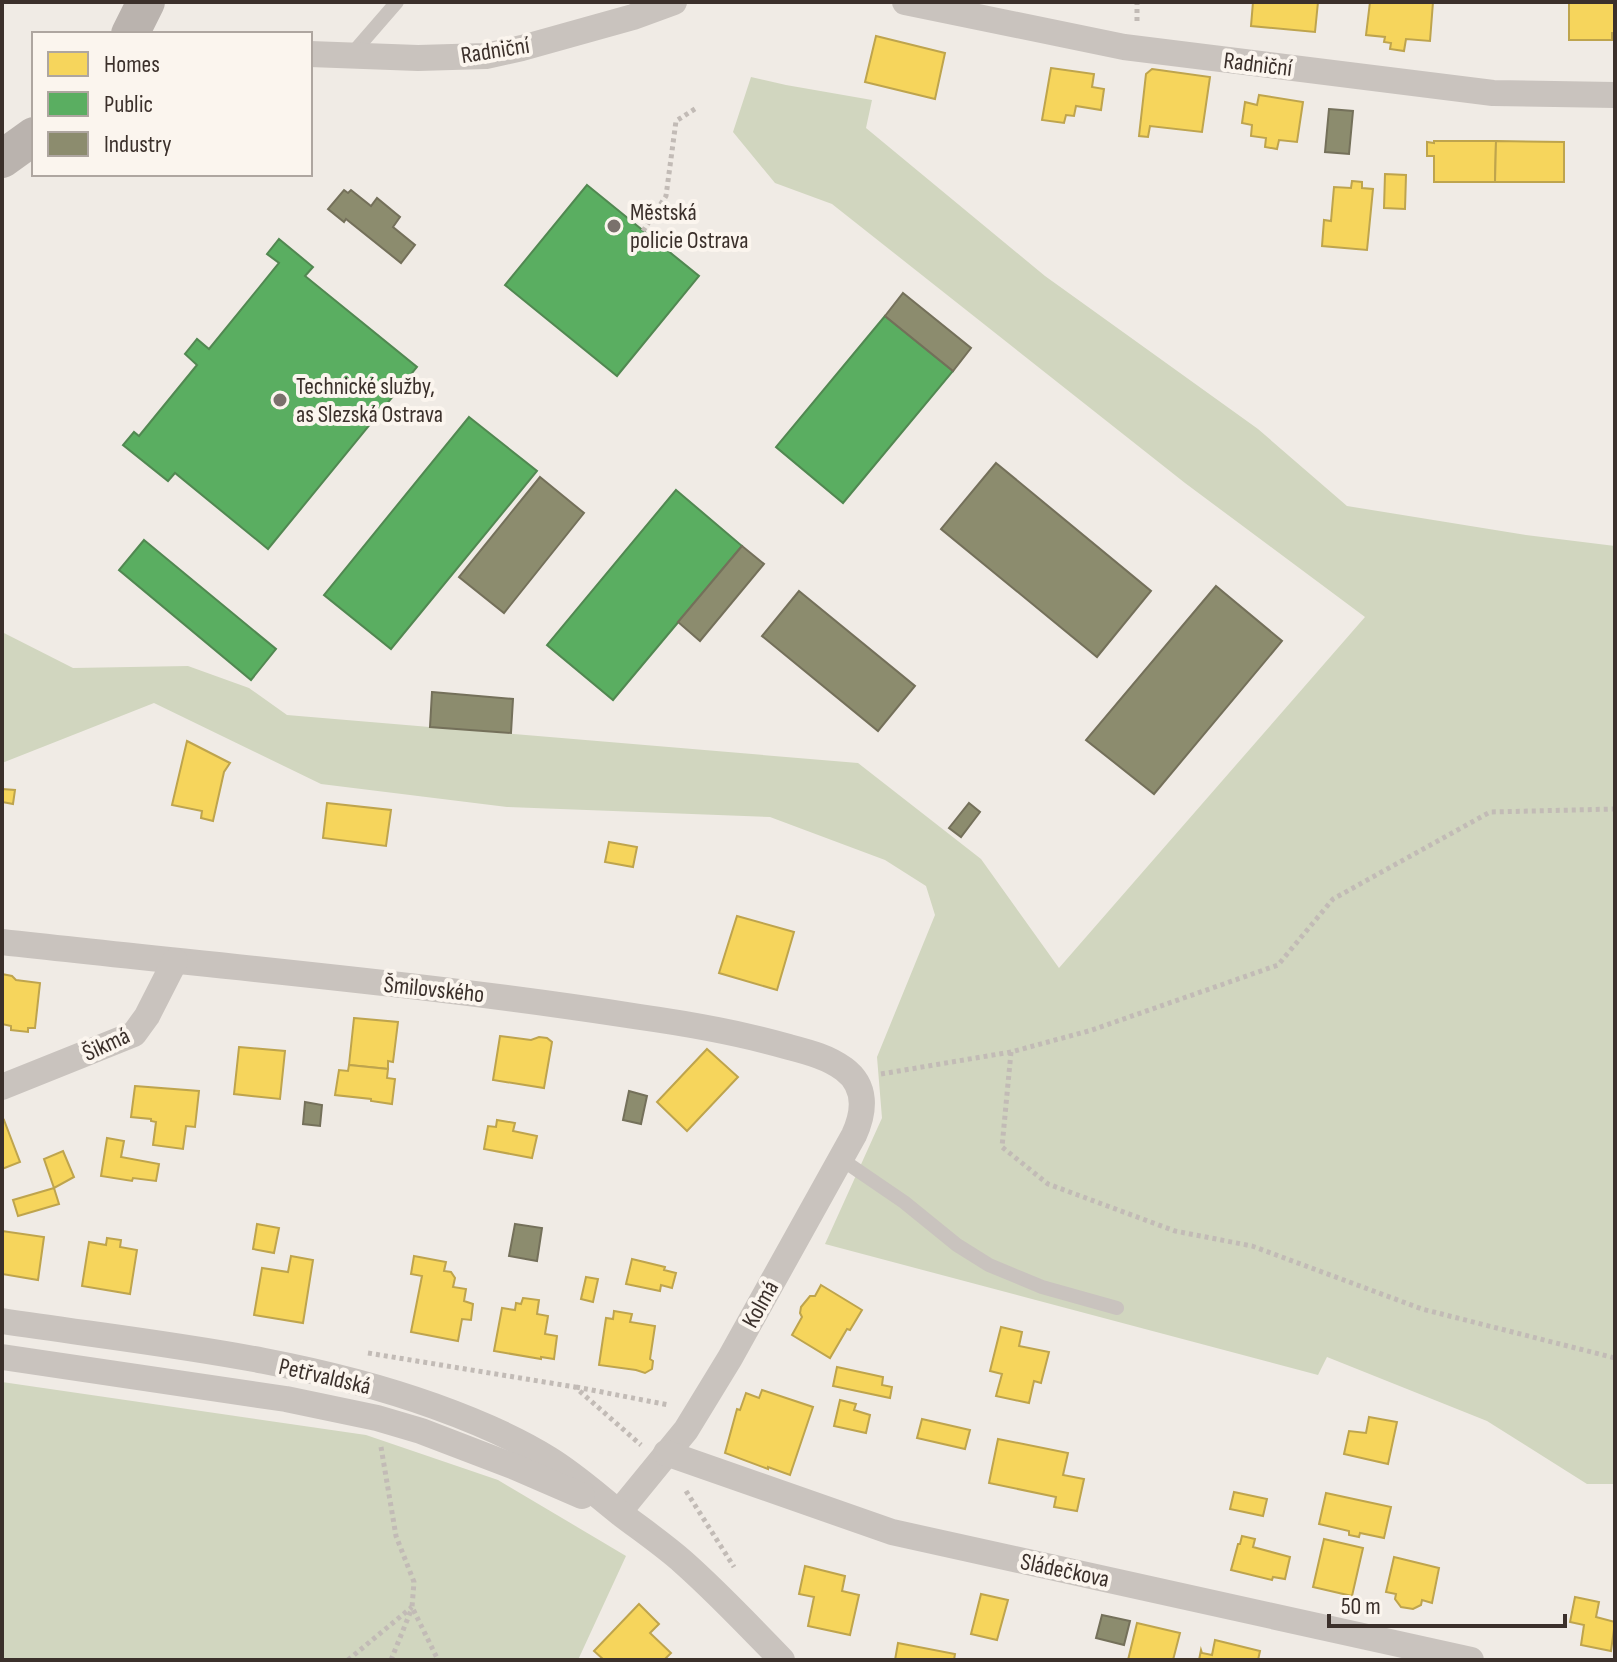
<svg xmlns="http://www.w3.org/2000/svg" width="1617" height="1662" viewBox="0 0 1617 1662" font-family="'Sofia Sans Condensed',sans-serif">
	<rect width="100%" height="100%" fill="#f0ebe5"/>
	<g fill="#d1d6bf">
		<polygon points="751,77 786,85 872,100 866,128 1045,276 1258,429 1347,506 1526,535 1615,546 1615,1484 1587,1484 1487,1421 1327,1357 1318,1375 825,1244 882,1118 877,1057 935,915 926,886 885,860 770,817 507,807 321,784 154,703 2,763 2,632 73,668 188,666 249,688 287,715 858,763 981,859 1059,968 1365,617 1185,483 832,204 775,183 733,132"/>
		<polygon points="2,1382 366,1435 498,1480 626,1556 578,1660 2,1660"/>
	</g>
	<g fill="#f6d55c" stroke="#bea44d" stroke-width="2">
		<polygon points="1253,2 1318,2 1315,32 1251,26"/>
		<polygon points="1370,2 1433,2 1430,41 1406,39 1404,51 1390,49 1391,43 1384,42 1385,37 1366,35"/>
		<polygon points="1569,2 1615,2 1615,33 1612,33 1612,40 1569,40"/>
		<polygon points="876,36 945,53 935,99 865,82"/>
		<polygon points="1051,68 1094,74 1092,87 1104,89 1101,110 1076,106 1074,116 1066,115 1064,123 1042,120"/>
		<polygon points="1152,69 1210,77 1202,132 1150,126 1148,137 1139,136 1146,74"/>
		<polygon points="1259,95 1303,102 1297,142 1279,140 1277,149 1265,147 1266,138 1251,136 1252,125 1242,123 1245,102 1257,105"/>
		<polygon points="1434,141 1496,141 1495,182 1434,182 1434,156 1427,156 1427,142 1434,143"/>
		<polygon points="1496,141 1564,142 1564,182 1495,182"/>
		<polygon points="1385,174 1406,175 1405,209 1384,208"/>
		<polygon points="1352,181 1362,182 1362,188 1373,189 1367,250 1322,246 1324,220 1331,221 1334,187 1351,188"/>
		<polygon points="187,741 230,763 224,772 213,821 201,818 202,811 172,805"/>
		<polygon points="2,789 15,790 13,804 2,802"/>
		<polygon points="327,803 391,810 386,846 323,838"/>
		<polygon points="609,842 637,847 633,867 605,862"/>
		<polygon points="737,916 794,932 777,990 719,973"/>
		<polygon points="2,974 12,976 16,980 40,983 35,1028 28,1028 28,1032 11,1030 11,1026 2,1024"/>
		<polygon points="354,1018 398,1022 393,1062 388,1061 388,1069 349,1065"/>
		<polygon points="500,1036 531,1040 539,1037 547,1038 552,1042 544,1088 493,1080"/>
		<polygon points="239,1047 285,1051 280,1099 234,1094"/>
		<polygon points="707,1049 738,1077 687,1131 657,1102"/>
		<polygon points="349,1065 388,1069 387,1078 395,1079 392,1104 371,1101 371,1099 335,1095 339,1070 348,1071"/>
		<polygon points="135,1086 199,1091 195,1127 186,1126 183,1149 153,1145 156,1122 151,1121 151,1119 131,1117"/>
		<polygon points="4,1120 20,1162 2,1169 2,1121"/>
		<polygon points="497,1120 515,1123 513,1131 537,1136 532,1158 484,1149 488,1126 496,1127"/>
		<polygon points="107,1138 124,1141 121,1157 159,1164 156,1181 133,1178 132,1181 101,1176"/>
		<polygon points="63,1151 74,1177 54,1188 44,1159"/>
		<polygon points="54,1188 59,1204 18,1216 13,1200"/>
		<polygon points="257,1224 279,1228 274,1253 253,1249"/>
		<polygon points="2,1231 44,1237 38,1280 2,1274"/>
		<polygon points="107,1238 121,1240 120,1247 137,1250 130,1294 82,1286 89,1242 106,1245"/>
		<polygon points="291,1256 313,1260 303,1323 254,1315 262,1268 288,1272"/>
		<polygon points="414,1256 446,1262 444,1271 451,1272 455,1278 453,1287 466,1289 464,1301 473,1304 471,1320 462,1319 458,1341 411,1332 422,1276 411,1274"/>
		<polygon points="632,1259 665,1267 664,1270 676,1273 672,1288 661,1285 660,1291 626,1284"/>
		<polygon points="586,1277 598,1279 593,1302 581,1299"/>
		<polygon points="821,1285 862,1310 850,1330 847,1329 830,1358 792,1335 802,1317 800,1313 801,1307 810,1296 815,1296"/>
		<polygon points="523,1298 539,1300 537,1314 548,1316 545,1334 557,1336 554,1359 541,1357 541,1359 494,1351 502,1308 515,1310 516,1303 521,1304"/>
		<polygon points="614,1311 632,1314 630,1322 655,1326 650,1359 653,1361 652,1369 645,1373 636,1370 599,1365 606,1318 613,1319"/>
		<polygon points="1001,1327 1022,1332 1019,1346 1049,1352 1041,1383 1034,1381 1029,1403 996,1396 1002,1374 990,1371"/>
		<polygon points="837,1367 883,1377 882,1385 892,1387 890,1398 833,1386"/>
		<polygon points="762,1390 813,1407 790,1475 768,1467 768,1469 725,1453 737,1409 740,1410 746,1393 759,1398"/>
		<polygon points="840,1400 856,1404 854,1410 870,1415 866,1433 834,1426"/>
		<polygon points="1369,1417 1397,1422 1388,1464 1344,1454 1349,1431 1366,1433"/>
		<polygon points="922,1419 970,1430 965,1449 917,1438"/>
		<polygon points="998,1439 1068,1453 1063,1475 1084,1479 1077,1511 1054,1507 1056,1497 989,1483"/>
		<polygon points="1234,1492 1267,1499 1263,1516 1230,1509"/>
		<polygon points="1326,1493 1391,1507 1384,1538 1360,1533 1359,1537 1349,1535 1349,1531 1319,1524"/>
		<polygon points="1242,1536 1255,1539 1253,1547 1290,1557 1285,1579 1273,1577 1272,1580 1231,1570 1238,1544 1240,1544"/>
		<polygon points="1324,1539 1363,1548 1352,1596 1313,1587"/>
		<polygon points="1394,1557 1439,1568 1432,1603 1422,1600 1421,1605 1413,1609 1401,1607 1395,1599 1396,1594 1386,1592"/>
		<polygon points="805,1566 845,1576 842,1591 859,1595 850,1635 808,1626 814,1597 799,1594"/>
		<polygon points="981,1594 1008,1600 997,1640 971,1634"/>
		<polygon points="1575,1597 1599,1602 1596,1617 1615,1622 1611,1651 1581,1645 1584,1625 1570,1622"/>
		<polygon points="639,1604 659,1624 650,1633 671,1653 664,1660 604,1660 594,1651"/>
		<polygon points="1137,1623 1180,1633 1173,1660 1128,1660"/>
		<polygon points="1215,1640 1260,1651 1258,1660 1199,1660 1201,1650 1202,1653 1212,1655"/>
		<polygon points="898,1643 955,1654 954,1660 895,1660"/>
	</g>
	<g fill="#5aae61" stroke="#518851" stroke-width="2">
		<polygon points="587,185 699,276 617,376 505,285"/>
		<polygon points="279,239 313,267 305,276 417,367 268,549 175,473 168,481 123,445 134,432 139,436 197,365 185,354 197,339 209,349 279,263 267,254"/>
		<polygon points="885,316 953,371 843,503 776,447"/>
		<polygon points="469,417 537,471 391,649 324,595"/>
		<polygon points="676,490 742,546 613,700 547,645"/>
		<polygon points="144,540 276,649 251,680 119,570"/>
	</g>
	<g fill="#8c8c6e" stroke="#74705a" stroke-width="2">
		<polygon points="1329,109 1353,111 1349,154 1325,152"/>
		<polygon points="344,190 348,193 351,190 371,206 377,198 400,217 393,227 415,245 401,263 346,219 344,222 328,209"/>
		<polygon points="903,293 971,348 953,371 885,316"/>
		<polygon points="996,463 1151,591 1097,657 941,529"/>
		<polygon points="540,477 584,513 504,613 459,577"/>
		<polygon points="742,546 764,564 700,641 678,622"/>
		<polygon points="1216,586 1282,641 1154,794 1086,740"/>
		<polygon points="799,591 915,686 878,731 762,636"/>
		<polygon points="432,692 513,699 511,733 430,727"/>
		<polygon points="969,803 980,812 961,837 949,828"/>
		<polygon points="629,1091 647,1096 641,1124 623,1120"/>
		<polygon points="305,1102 322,1105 320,1126 303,1124"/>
		<polygon points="515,1224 542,1228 537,1261 509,1256"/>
		<polygon points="1102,1615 1130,1621 1124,1645 1096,1638"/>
	</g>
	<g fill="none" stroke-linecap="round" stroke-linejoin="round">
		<g stroke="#c2bbb6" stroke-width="5" stroke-dasharray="4 4" stroke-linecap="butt">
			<polyline points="1137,21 1137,2"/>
			<polyline points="643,231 666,196 676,121 698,107"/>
			<polyline points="1011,1052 1002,1147 1048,1184 1175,1231 1252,1246 1422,1309 1615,1358"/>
			<polyline points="881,1074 1011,1052 1092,1030 1278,965 1333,899 1490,812 1615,809"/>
			<polyline points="368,1353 575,1387 641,1445"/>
			<polyline points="576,1387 669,1405"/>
			<polyline points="381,1447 396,1536 414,1582 412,1607 438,1660"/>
			<polyline points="686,1491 734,1567"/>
			<polyline points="348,1660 412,1607"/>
			<polyline points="391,1660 412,1608"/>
		</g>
		<g stroke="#c9c3be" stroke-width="14">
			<polyline points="351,55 397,2"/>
			<polyline points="841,1159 904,1202 957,1245 989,1265 1042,1287 1117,1308"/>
		</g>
		<g stroke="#c9c3be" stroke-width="26">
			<polyline points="905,2 1124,47 1493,93 1615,95"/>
			<polyline points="310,54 418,58 486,56 522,48 633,17 674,2"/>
			<path d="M 2,942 C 215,966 429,984 640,1017 C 690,1024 740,1033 789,1047 C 808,1052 828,1057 844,1069 C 867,1086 865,1111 854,1135 L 730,1358 L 686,1430 L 619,1512"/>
			<polyline points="2,1087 134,1034 147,1016 175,961"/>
			<path d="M 2,1321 C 147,1343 295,1356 434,1406 C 473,1420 514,1437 549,1459 C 575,1475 597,1495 621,1514 C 642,1530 664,1545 683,1562 C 718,1593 750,1627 782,1660"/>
			<polyline points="2,1357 286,1399 377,1418 421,1431 515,1467 582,1496"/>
			<polyline points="666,1453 892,1532 1471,1660"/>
		</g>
		<g stroke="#bab3ae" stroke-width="38">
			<polyline points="130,34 146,2"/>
			<polyline points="2,159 34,136"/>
		</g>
	</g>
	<g fill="#7a716c" stroke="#fbf5ee" stroke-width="3">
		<circle cx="614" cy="226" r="8"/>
		<circle cx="280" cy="400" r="8"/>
	</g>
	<g text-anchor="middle" stroke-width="8" stroke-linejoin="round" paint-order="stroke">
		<g font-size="24" fill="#3b302b" stroke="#fbf5ee">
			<text transform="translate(495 50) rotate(-9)" y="8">Radniční</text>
			<text transform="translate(1258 64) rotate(7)" y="8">Radniční</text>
			<text transform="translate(434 989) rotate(6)" y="8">Šmilovského</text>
			<text transform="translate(106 1044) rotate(-25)" y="8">Šikmá</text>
			<text transform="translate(760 1304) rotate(-61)" y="8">Kolmá</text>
			<text transform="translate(325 1376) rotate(13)" y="8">Petřvaldská</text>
			<text transform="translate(1065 1570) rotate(12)" y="8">Sládečkova</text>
		</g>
		<g font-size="24" fill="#3b302b" stroke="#fbf5ee" text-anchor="start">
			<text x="630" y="220">Městská<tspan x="630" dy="28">policie Ostrava</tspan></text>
			<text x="296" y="394">Technické služby,<tspan x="296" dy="28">as Slezská Ostrava</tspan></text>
		</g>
	</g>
	<rect width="1617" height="1662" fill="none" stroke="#3b302b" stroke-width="8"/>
	<rect x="32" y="32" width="280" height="144" fill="#fbf5ee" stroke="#aea6a0" stroke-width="2"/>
	<rect x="48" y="52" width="40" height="24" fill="#f6d55c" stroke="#aea6a0" stroke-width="2"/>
	<text x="104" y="72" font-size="24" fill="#3b302b">Homes</text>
	<rect x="48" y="92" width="40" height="24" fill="#5aae61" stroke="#aea6a0" stroke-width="2"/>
	<text x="104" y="112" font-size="24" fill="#3b302b">Public</text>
	<rect x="48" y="132" width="40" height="24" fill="#8c8c6e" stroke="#aea6a0" stroke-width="2"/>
	<text x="104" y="152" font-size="24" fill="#3b302b">Industry</text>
	<path d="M1329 1614v12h236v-12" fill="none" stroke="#3b302b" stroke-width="4"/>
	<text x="1341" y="1614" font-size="24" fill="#3b302b" stroke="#fbf5ee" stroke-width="6" paint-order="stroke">50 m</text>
</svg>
